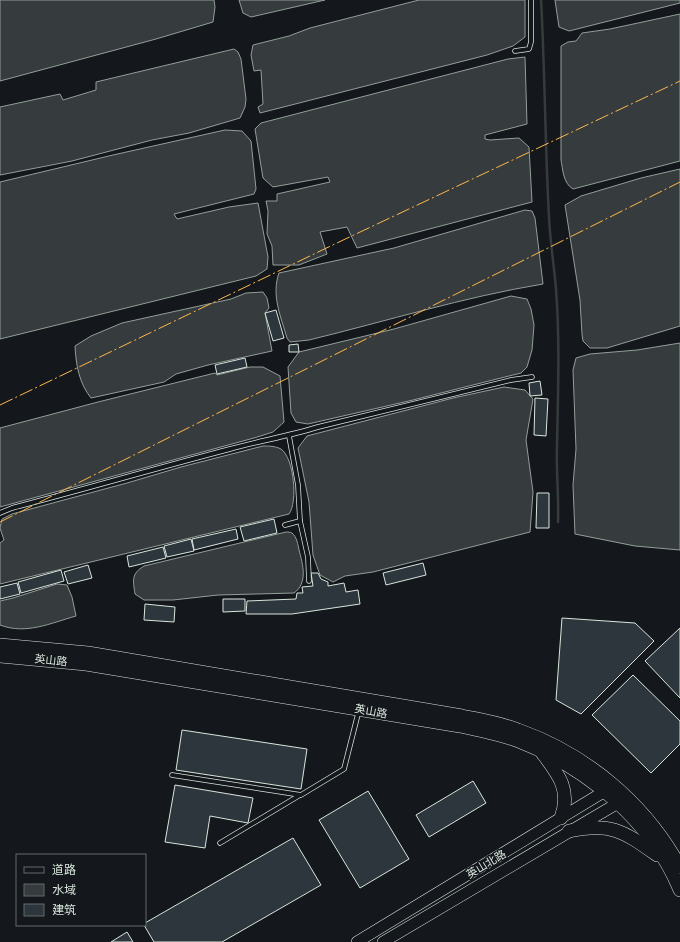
<svg xmlns="http://www.w3.org/2000/svg" width="680" height="942" viewBox="0 0 680 942" font-family="'Source Sans 3','Noto Sans SC',sans-serif">
	<rect width="100%" height="100%" fill="#14181c"/>
	<g fill="#363b3e" stroke="#939e99">
		<polygon points="0,0 214,0 215,7 213,22 156,39 0,81"/>
		<polygon points="239,0 325,0 251,17 243,13"/>
		<polygon points="419,0 525,0 525,37 513,46 487,55 260,113 258,107 263,104 261,70 254,71 251,55 253,45 289,36 310,28"/>
		<polygon points="555,0 680,0 680,3 569,31 559,27"/>
		<path d="M 680,14 L 680,161 L 573,189 C 563,183 563,170 561,160 L 561,46 L 568,42 L 576,41 L 582,33 L 610,29 Z"/>
		<polygon points="234,49 238,52 241,59 246,99 245,107 240,118 189,133 152,140 72,161 0,175 0,107 60,94 63,100 96,90 96,82"/>
		<polygon points="525,57 527,124 485,135 485,139 490,140 519,138 529,147 532,202 357,248 347,227 320,232 327,254 299,265 273,265 272,246 267,234 268,211 266,201 277,201 277,194 330,182 328,177 273,187 263,178 255,129 261,123 508,59"/>
		<polygon points="225,130 242,131 251,141 256,189 254,194 174,214 177,219 229,207 258,203 268,257 267,269 256,276 0,339 0,182 113,155"/>
		<polygon points="680,169 680,326 607,348 590,348 583,341 582,334 580,300 565,205 581,196 641,178"/>
		<path d="M 525,210 L 532,211 L 535,218 L 543,284 C 464,297 387,321 309,340 L 290,342 L 287,338 C 281,317 271,295 279,273 L 394,248 Z"/>
		<path d="M 263,292 L 267,298 L 269,308 L 265,313 L 272,351 L 208,365 L 176,374 L 164,382 L 91,398 C 79,383 76,365 75,346 L 91,336 L 122,323 L 231,299 L 246,293 Z"/>
		<polygon points="511,296 527,299 531,309 534,325 532,350 527,367 521,373 413,400 308,424 296,422 291,413 288,367 299,352 394,329"/>
		<polygon points="680,343 680,550 635,546 575,534 573,485 576,449 573,370 576,358 590,354 637,350"/>
		<polygon points="250,367 263,367 280,376 284,422 273,432 254,438 0,507 0,428 98,402 215,373 217,375"/>
		<polygon points="504,387 525,390 533,399 526,440 533,492 530,532 373,572 345,576 333,582 320,575 313,555 309,502 298,448 307,436 453,398"/>
		<path d="M 263,446 C 269,446 275,446 281,449 C 294,458 298,502 289,514 L 0,584 L 0,543 L 4,540 L 0,528 L 2,519 L 12,514 L 127,483 L 181,467 Z"/>
		<path d="M 286,532 C 288,532 290,532 292,533 C 297,537 298,545 299,550 C 303,565 308,583 294,593 L 218,595 L 173,600 L 144,600 L 135,594 C 133,580 131,574 144,566 Z"/>
		<path d="M 57,584 L 67,585 L 72,597 L 76,616 C 51,623 26,635 0,625 L 0,601 L 13,598 Z"/>
	</g>
	<g fill="none" stroke-linecap="round" stroke-linejoin="round">
		<path stroke="#363b3e" stroke-width="2.5" d="M 541,0 C 545,72 545,145 549,217 C 550,241 554,265 556,289 C 560,342 558,394 557,446 C 556,472 559,497 558,522"/>
	</g>
	<g fill="#2c363c" stroke="#d8e6dc">
		<polygon points="276,310 284,338 273,341 265,313"/>
		<polygon points="298,344 299,352 289,352 289,345"/>
		<polygon points="245,358 247,367 217,374 215,365"/>
		<polygon points="540,381 542,395 530,396 529,383"/>
		<polygon points="535,398 548,399 546,436 534,435"/>
		<polygon points="537,493 549,493 549,528 536,528"/>
		<polygon points="274,519 277,533 244,541 240,527"/>
		<polygon points="236,529 238,539 194,550 192,539"/>
		<polygon points="191,539 194,551 167,557 164,546"/>
		<polygon points="163,547 166,558 129,567 127,556"/>
		<polygon points="423,563 426,575 386,585 383,573"/>
		<polygon points="88,565 92,578 68,584 64,572"/>
		<polygon points="61,570 64,581 21,593 18,582"/>
		<polygon points="311,573 318,573 321,579 328,582 328,586 344,583 346,592 358,590 360,604 292,614 246,614 247,601 296,599 297,593 303,593 302,587 313,586"/>
		<polygon points="17,583 20,594 0,599 0,587"/>
		<polygon points="223,599 245,599 245,611 223,612"/>
		<polygon points="145,604 175,607 174,622 144,620"/>
		<polygon points="562,618 635,623 654,641 581,714 556,700"/>
		<polygon points="680,628 680,698 645,661"/>
		<polygon points="633,675 680,721 680,744 651,773 592,715"/>
		<polygon points="182,730 307,749 301,789 176,770"/>
		<polygon points="473,781 486,803 429,837 416,815"/>
		<polygon points="175,785 253,798 248,823 210,816 205,848 165,842"/>
		<polygon points="368,791 409,859 360,888 319,820"/>
		<polygon points="293,838 321,885 222,942 154,942 144,925 145,923"/>
		<polygon points="127,932 133,942 111,942"/>
	</g>
	<g fill="none" stroke-linecap="round" stroke-linejoin="round">
		<g stroke="#d8e6dc" stroke-width="5.5">
			<g id="service">
				<polyline points="515,51 529,49 531,42 531,0"/>
				<polyline points="289,436 298,485 300,521 308,557 309,581"/>
				<path d="M 0,513 L 12,508 C 85,489 157,468 230,449 C 259,441 289,436 318,427 L 511,380 L 532,377"/>
				<polyline points="285,525 300,521"/>
				<polyline points="172,775 301,795 344,769 359,710"/>
				<polyline points="220,843 300,795"/>
			</g>
		</g>
		<g stroke="#d8e6dc" stroke-width="12">
			<g id="secondary">
				<polyline points="357,942 610,788"/>
				<polyline points="383,942 623,800"/>
			</g>
		</g>
		<g stroke="#d8e6dc" stroke-width="14">
			<g id="primary">
				<path d="M 0,645 L 88,653 L 462,716 C 481,720 500,723 518,730 C 586,754 645,803 680,867"/>
				<path d="M 0,656 L 86,664 L 460,726 C 479,730 498,734 516,740 C 586,767 651,820 680,890"/>
				<path d="M 543,754 C 559,775 571,790 561,818"/>
				<path d="M 569,831 C 611,822 623,831 657,855"/>
			</g>
		</g>
		<use href="#service" stroke="#14181c" stroke-width="4"/>
		<use href="#secondary" stroke="#14181c" stroke-width="11"/>
		<use href="#primary" stroke="#14181c" stroke-width="13"/>
		<g stroke="#ffb74d" stroke-width="1" stroke-dasharray="14 3 2 3" stroke-linecap="butt">
			<polyline points="0,405 339,242 680,81"/>
			<polyline points="0,522 680,182"/>
		</g>
	</g>
	<g text-anchor="middle" stroke-width="3" stroke-linejoin="round" paint-order="stroke">
		<g font-size="11" fill="#d8e6dc" stroke="#14181c">
			<text transform="translate(51 660) rotate(6)" y="4">英山路</text>
			<text transform="translate(371 711) rotate(10)" y="4">英山路</text>
			<text transform="translate(486 864) rotate(-31)" y="4">英山北路</text>
		</g>
	</g>
	<rect x="16" y="854" width="130" height="72" fill="#14181c" stroke="#626a69"/>
	<rect x="24" y="867" width="20" height="6" fill="#14181c" stroke="#626a69"/>
	<text x="52" y="874" font-size="12" fill="#d8e6dc">道路</text>
	<rect x="24" y="884" width="20" height="12" fill="#363b3e" stroke="#626a69"/>
	<text x="52" y="894" font-size="12" fill="#d8e6dc">水域</text>
	<rect x="24" y="904" width="20" height="12" fill="#2c363c" stroke="#626a69"/>
	<text x="52" y="914" font-size="12" fill="#d8e6dc">建筑</text>
</svg>
